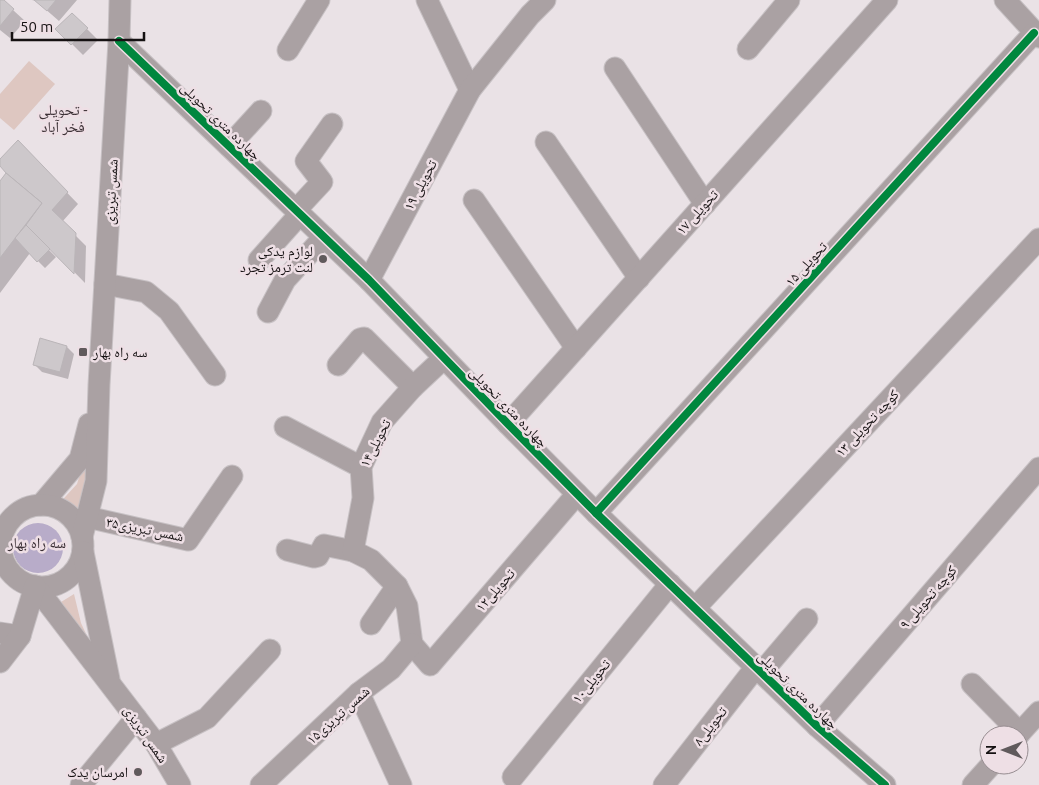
<svg xmlns="http://www.w3.org/2000/svg" width="1039" height="785" viewBox="0 0 1039 785" font-family="Ubuntu,'Noto Naskh Arabic',sans-serif">
	<rect width="100%" height="100%" fill="#eae2e6"/>
	<g fill="#dec7c1">
		<polygon points="29,61 55,84 14,130 0,118 0,94"/>
		<polygon points="92,436 80,514 55,508 77,484"/>
		<polygon points="74,594 81,623 101,666 53,607"/>
	</g>
	<circle fill="#b8acc9" cx="38" cy="548" r="25"/>
	<g fill="#0003">
		<polygon points="0,0 2,0 25,21 10,38 0,30"/>
		<polygon points="32,0 77,0 59,21 36,1"/>
		<polygon points="72,14 98,40 83,55 57,29"/>
		<polygon points="18,142 78,204 62,222 86,246 85,283 39,236 37,238 56,257 45,268 30,253 0,293 0,183 7,173 0,164 0,161"/>
		<polygon points="41,340 67,347 74,354 68,379 42,372 34,364"/>
	</g>
	<g fill="#cdc8cb" stroke="#bab5b8">
		<polygon points="0,0 4,0 14,9 0,26"/>
		<polygon points="34,0 56,0 47,11"/>
		<polygon points="72,13 88,28 71,45 55,29"/>
		<polygon points="18,140 68,192 52,210 76,233 74,274 26,225 42,203 6,173 0,166 0,159"/>
		<polygon points="6,173 42,203 0,258 0,181"/>
		<polygon points="26,225 50,249 37,262 15,238"/>
		<polygon points="40,338 67,346 60,372 33,365"/>
	</g>
	<g fill="none" stroke-linecap="round" stroke-linejoin="round">
		<g stroke="#c7c1c4" stroke-width="23">
			<g id="minor">
				<polyline points="427,0 470,90"/>
				<polyline points="1005,0 1039,37"/>
				<polyline points="119,41 369,280 508,424 596,513 817,726 885,785"/>
				<polyline points="748,49 789,0"/>
				<polyline points="288,50 319,0"/>
				<polyline points="615,68 705,204"/>
				<polyline points="546,142 639,278"/>
				<polyline points="229,146 261,111"/>
				<polyline points="474,200 576,348"/>
				<polyline points="296,210 322,182 306,161 332,124"/>
				<polyline points="259,260 300,214"/>
				<polyline points="369,280 470,90 530,15 545,0"/>
				<polyline points="105,284 146,292 169,311 215,375"/>
				<polyline points="268,312 285,280 324,237"/>
				<polyline points="338,365 360,339 364,338 413,387"/>
				<polyline points="508,424 887,0"/>
				<polyline points="285,427 361,467"/>
				<polyline points="41,505 80,459 89,424"/>
				<circle cx="42" cy="546" r="41"/>
				<polyline points="596,513 1034,33"/>
				<polyline points="87,517 188,540 232,476"/>
				<polyline points="82,537 96,481 99,385 119,41 120,0"/>
				<polyline points="287,550 314,557 318,556 324,545 353,551"/>
				<polyline points="83,552 109,679"/>
				<polyline points="35,586 156,744 180,785"/>
				<polyline points="695,608 1039,239"/>
				<polyline points="371,624 397,586"/>
				<polyline points="0,633 20,636"/>
				<polyline points="412,644 407,606 397,586 371,560 353,551 363,498 361,467 382,422 413,387 444,358"/>
				<polyline points="412,644 430,665 577,494"/>
				<polyline points="0,662 20,636 35,586"/>
				<polyline points="762,672 807,619"/>
				<polyline points="972,684 1020,733"/>
				<polyline points="359,693 401,785"/>
				<polyline points="817,726 1039,468"/>
				<polyline points="1018,735 1039,712"/>
				<polyline points="156,744 207,718 270,650"/>
				<polyline points="513,777 670,584"/>
				<polyline points="81,785 136,718"/>
				<polyline points="261,785 359,693 391,669 412,644"/>
				<polyline points="664,785 756,667"/>
				<polyline points="973,785 991,765"/>
			</g>
		</g>
		<use href="#minor" stroke="#aaa1a3" stroke-width="21"/>
		<g stroke="#eedfe5" stroke-width="11">
			<g id="cycleway">
				<polyline points="119,41 369,280 508,424 596,513 817,726 885,785"/>
				<polyline points="596,513 1034,33"/>
			</g>
		</g>
		<use href="#cycleway" stroke="#00873e" stroke-width="8"/>
	</g>
	<g fill="#605a5c" stroke="#eedfe5" stroke-width="2">
		<circle cx="323" cy="259" r="5"/>
		<rect x="78" y="347" width="10" height="10" rx="2.5"/>
		<circle cx="138" cy="772" r="5"/>
	</g>
	<g text-anchor="middle" stroke-width="5" stroke-linejoin="round" paint-order="stroke">
		<g font-size="14" fill="#151112" stroke="#eedfe5">
			<text transform="translate(221 121) rotate(44)" y="5">چهارده متری تحویلی</text>
			<text transform="translate(420 185) rotate(-62)" y="5">تحویلی ۱۹</text>
			<text transform="translate(111 192) rotate(-87)" y="5">شمس تبریزی</text>
			<text transform="translate(697 212) rotate(-48)" y="5">تحویلی ۱۷</text>
			<text transform="translate(806 264) rotate(-48)" y="5">تحویلی ۱۵</text>
			<text transform="translate(509 407) rotate(46)" y="5">چهارده متری تحویلی</text>
			<text transform="translate(867 423) rotate(-47)" y="5">کوچه تحویلی ۱۳</text>
			<text transform="translate(375 443) rotate(-63)" y="5">تحویلی۱۴</text>
			<text transform="translate(145 529) rotate(11)" y="5">۳۵شمس تبریزی</text>
			<text transform="translate(495 590) rotate(-49)" y="5">تحویلی۱۲</text>
			<text transform="translate(928 597) rotate(-49)" y="5">کوچه تحویلی ۹</text>
			<text transform="translate(591 681) rotate(-51)" y="5">تحویلی۱۰</text>
			<text transform="translate(798 690) rotate(44)" y="5">چهارده متری تحویلی</text>
			<text transform="translate(338 715) rotate(-42)" y="5">شمس تبریزی۱۵</text>
			<text transform="translate(710 726) rotate(-52)" y="5">تحویلی۸</text>
			<text transform="translate(146 734) rotate(55)" y="5">شمس تبریزی</text>
		</g>
		<g font-size="14" fill="#151112" stroke="#eedfe5" text-anchor="end">
			<text x="313" y="256">لوازم یدکی<tspan x="313" dy="16">لنت ترمز تجرد</tspan></text>
			<text x="93" y="357" text-anchor="start">سه راه بهار</text>
			<text x="128" y="777">امرسان یدک</text>
		</g>
		<g font-size="15" fill="#3c3136" stroke="#eedfe5">
			<text x="63" y="115">تحویلی -<tspan x="63" dy="17">فخر آباد</tspan></text>
			<text x="37" y="548">سه راه بهار</text>
		</g>
	</g>
	<g transform="translate(1004 750) rotate(270)"><circle r="24" fill="#eedfe5" stroke="#978d91"/>
	<path d="M0-4L9 19L0 12L-9 19Z" fill="#605a5c"/>
	<text y="-8" font-size="14" font-weight="bold" text-anchor="middle" fill="#151112">N</text>
	</g>
	<path d="M12 32v8h132v-8" fill="none" stroke="#151112" stroke-width="2.5"/>
	<text x="20" y="32" font-size="15" fill="#151112" stroke="#eedfe5" stroke-width="4" paint-order="stroke">50 m</text>
</svg>
